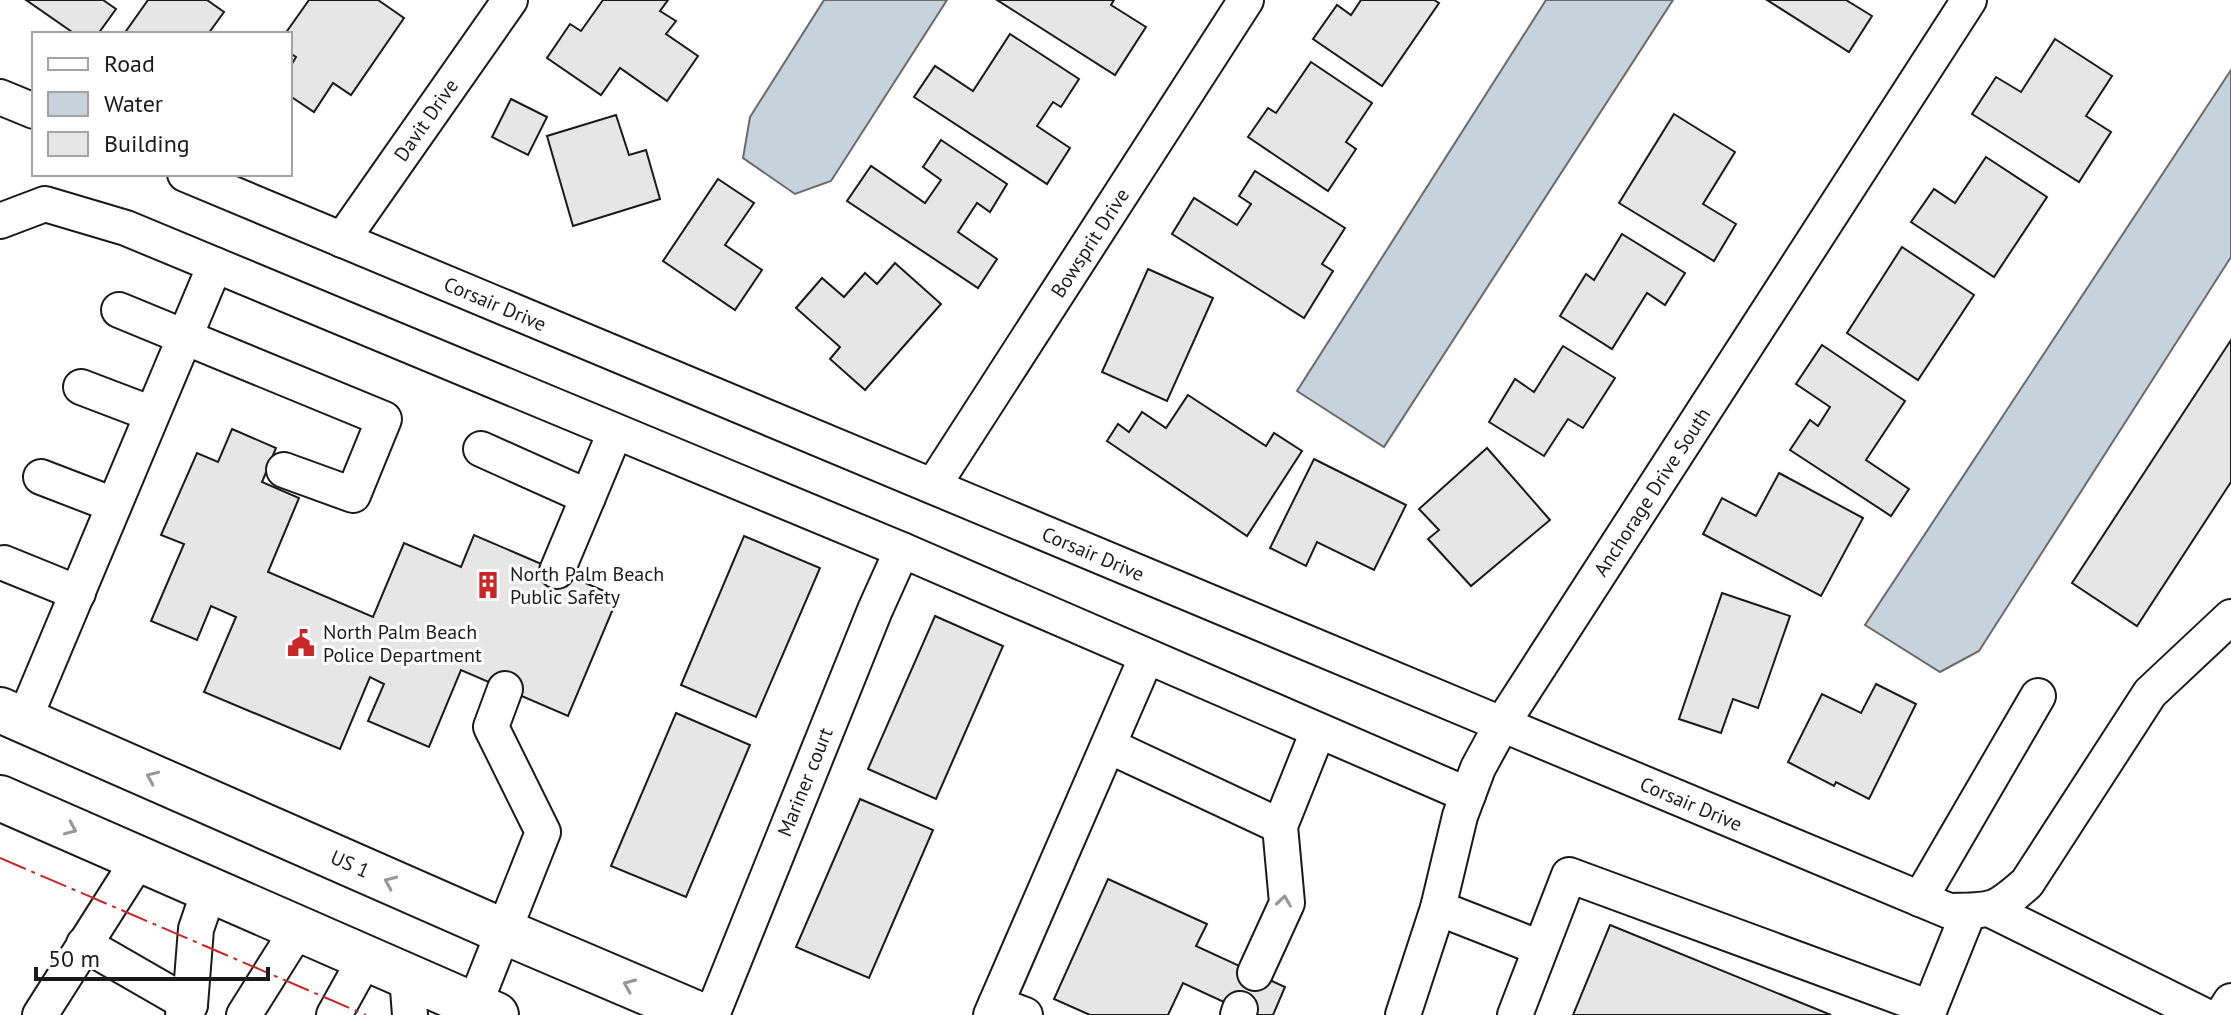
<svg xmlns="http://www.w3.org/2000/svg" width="2231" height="1015" viewBox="0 0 2231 1015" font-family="'PT Sans',sans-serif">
	<rect width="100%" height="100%" fill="#fff"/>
	<g fill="#c6d2dc" stroke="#6a6a6a" stroke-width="2">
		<polygon points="824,0 947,0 831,181 795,194 743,158 750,117"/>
		<polygon points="1546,0 1673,0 1384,447 1297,391"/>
		<polygon points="2231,70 2231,257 1979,651 1940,672 1865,625"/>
	</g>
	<g fill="#e6e6e6" stroke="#1a1a1a" stroke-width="2">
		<polygon points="26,0 103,0 116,9 98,34 75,34"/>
		<polygon points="148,0 207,0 224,12 208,34 124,34"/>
		<polygon points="309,0 378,0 404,18 351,95 333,83 314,112 290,96 290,67 296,57 290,53 290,34 285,34"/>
		<polygon points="603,0 668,0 660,11 676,21 666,34 698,56 667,101 620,68 601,95 547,58 570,24 581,31"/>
		<polygon points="997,0 1114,0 1111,5 1146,27 1115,75"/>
		<polygon points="1361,0 1434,0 1439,3 1382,86 1313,39 1337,5 1351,15"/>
		<polygon points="1767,0 1846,0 1872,16 1849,52"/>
		<polygon points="1010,34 1079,79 1061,107 1053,102 1037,126 1070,148 1047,184 914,97 935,66 973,91"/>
		<polygon points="2055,39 2112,76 2086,116 2111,132 2079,182 1972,114 1996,77 2021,92"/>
		<polygon points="1311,62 1372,103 1346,142 1356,149 1328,191 1248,137 1268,108 1276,113"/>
		<polygon points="511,99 547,117 528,155 492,137"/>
		<polygon points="1674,114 1735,152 1703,204 1736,224 1714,261 1619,203"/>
		<polygon points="616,115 629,155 646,150 660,199 573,226 547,136"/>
		<polygon points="941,140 1007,184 990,212 977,203 958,232 997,259 978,288 847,201 871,166 925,203 941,180 923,167"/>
		<polygon points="1986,157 2047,197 1994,277 1911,222 1934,189 1955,203"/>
		<polygon points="1255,171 1345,228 1322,264 1333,271 1304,318 1172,234 1194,198 1237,225 1251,204 1239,196"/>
		<polygon points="718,179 754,203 725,245 762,270 735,310 663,261"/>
		<polygon points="1622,234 1685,273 1665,305 1647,293 1612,349 1560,316 1586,274 1594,280"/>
		<polygon points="1902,247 1974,295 1918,380 1847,333"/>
		<polygon points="895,263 941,304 865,390 830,359 840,347 796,308 822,278 844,297 865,273 877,284"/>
		<polygon points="1148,269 1213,298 1167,401 1102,372"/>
		<polygon points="2231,340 2231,482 2137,626 2072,583"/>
		<polygon points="1822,345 1905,401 1866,460 1909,489 1891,516 1790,450 1810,420 1818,426 1830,407 1796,384"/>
		<polygon points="1563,346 1615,378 1583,428 1568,419 1544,456 1489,422 1515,379 1534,392"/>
		<polygon points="1188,395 1266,446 1274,433 1302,451 1247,536 1107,441 1118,424 1129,432 1142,412 1166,428"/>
		<polygon points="232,429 276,448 262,482 299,498 268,572 373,617 404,543 461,567 474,535 618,597 568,716 461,670 429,747 368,721 384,684 370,677 340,749 204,692 236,617 211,606 197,640 151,621 184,544 161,535 197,453 218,462"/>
		<polygon points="1487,448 1550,520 1471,586 1428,539 1439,530 1419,509"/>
		<polygon points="1314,459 1406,505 1374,570 1317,542 1306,566 1270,548"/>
		<polygon points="1779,473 1863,518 1821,596 1703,534 1722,498 1756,516"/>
		<polygon points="744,536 820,568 756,717 681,685"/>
		<polygon points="1722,593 1790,616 1758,708 1733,699 1721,733 1679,719"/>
		<polygon points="935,616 1003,646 936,799 868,769"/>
		<polygon points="1876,684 1916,704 1869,799 1836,782 1834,786 1788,762 1822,694 1861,713"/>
		<polygon points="676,713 750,745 686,897 611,866"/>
		<polygon points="860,799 933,830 869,978 796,947"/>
		<polygon points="1108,879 1207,924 1196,946 1285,987 1273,1015 1252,1015 1183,983 1168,1015 1090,1015 1054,999"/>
		<polygon points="1610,925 1831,1015 1573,1015"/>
	</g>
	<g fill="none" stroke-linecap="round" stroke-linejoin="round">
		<g stroke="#1a1a1a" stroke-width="38">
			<g id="minor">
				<polyline points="0,97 34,111"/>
				<path d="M 185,174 L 1949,911 C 1993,910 1993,913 2027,883 L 2150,693 L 2231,617"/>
				<polyline points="0,221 45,204 126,228 902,550 1468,795"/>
				<polyline points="342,240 510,0"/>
				<polyline points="119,310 384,419 353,495 284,470"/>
				<polyline points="81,387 152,414"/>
				<polyline points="481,449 588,497 615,432"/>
				<polyline points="41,477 114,505"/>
				<polyline points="933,486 1246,0"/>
				<polyline points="4,563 78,593"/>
				<polyline points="557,571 588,497"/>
				<polyline points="24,720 215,265"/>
				<polyline points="1109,746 1280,826"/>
				<polyline points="1920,899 2038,696"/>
				<polyline points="1438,908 1540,948"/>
				<polyline points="1991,910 2203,1015"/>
				<polyline points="84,944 190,1005"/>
				<polyline points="1255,973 1287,903 1280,826 1318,731"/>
				<polyline points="407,976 410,1015"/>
				<polyline points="996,1004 1025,1015"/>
				<polyline points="474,1006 543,832 491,727 505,689"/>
				<polyline points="1930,1008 1969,911"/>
				<polyline points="40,1015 139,859"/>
				<polyline points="183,1015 190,1005 196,929 209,891"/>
				<polyline points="244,1015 298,929"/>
				<polyline points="334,1015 365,959"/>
				<polyline points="712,1015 875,610 902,550"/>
				<polyline points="991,1015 1146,658"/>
				<polyline points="1238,1015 1240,1009"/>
				<polyline points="1403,1015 1438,908 1460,816 1478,768 1502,724 1969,0"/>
				<polyline points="1515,1015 1569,875 1930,1008 1927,1015"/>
				<polyline points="2222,1015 2231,1001"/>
			</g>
		</g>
		<g stroke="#1a1a1a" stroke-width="48">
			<g id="major">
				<polyline points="0,710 505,932 700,1015"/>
				<polyline points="0,798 496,1015"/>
			</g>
		</g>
		<use href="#minor" stroke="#fff" stroke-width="34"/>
		<use href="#major" stroke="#fff" stroke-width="44"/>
		<polyline stroke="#c62828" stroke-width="2" stroke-dasharray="28 6 4 6" stroke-linecap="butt" points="0,858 366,1015"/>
	</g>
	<defs><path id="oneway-chevron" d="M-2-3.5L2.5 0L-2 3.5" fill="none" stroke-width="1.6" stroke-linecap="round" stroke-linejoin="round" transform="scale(2)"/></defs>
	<g stroke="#989898">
		<use href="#oneway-chevron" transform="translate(152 777) rotate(-156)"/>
		<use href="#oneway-chevron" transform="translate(71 829) rotate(24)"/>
		<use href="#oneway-chevron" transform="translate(390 882) rotate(-156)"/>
		<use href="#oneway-chevron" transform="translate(1284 901) rotate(-82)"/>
		<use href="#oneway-chevron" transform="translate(629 985) rotate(-157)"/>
	</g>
	<defs>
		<g id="building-bare" transform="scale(2.16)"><path d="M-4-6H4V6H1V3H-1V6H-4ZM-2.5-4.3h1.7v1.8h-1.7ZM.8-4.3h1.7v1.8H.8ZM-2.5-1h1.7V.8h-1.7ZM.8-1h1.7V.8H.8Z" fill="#c62828" stroke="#fff" stroke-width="2.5" paint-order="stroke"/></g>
		<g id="civic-bare" transform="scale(2.16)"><path d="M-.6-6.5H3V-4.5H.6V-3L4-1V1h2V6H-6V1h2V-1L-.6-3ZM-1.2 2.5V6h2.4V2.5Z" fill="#c62828" stroke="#fff" stroke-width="2.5" paint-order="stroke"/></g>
	</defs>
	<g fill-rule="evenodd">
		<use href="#building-bare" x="488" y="585"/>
		<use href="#civic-bare" x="301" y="643"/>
	</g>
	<g text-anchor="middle" stroke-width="6" stroke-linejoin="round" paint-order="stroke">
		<g font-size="20" fill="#1a1a1a" stroke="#fff">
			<text transform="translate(426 120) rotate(-55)" y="7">Davit Drive</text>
			<text transform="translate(1090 243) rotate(-57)" y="7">Bowsprit Drive</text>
			<text transform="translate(495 304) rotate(23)" y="7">Corsair Drive</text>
			<text transform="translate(1652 492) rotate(-57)" y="7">Anchorage Drive South</text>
			<text transform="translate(1093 554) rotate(23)" y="7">Corsair Drive</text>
			<text transform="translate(805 782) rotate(-68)" y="7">Mariner court</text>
			<text transform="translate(1691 804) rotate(23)" y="7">Corsair Drive</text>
			<text transform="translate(350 864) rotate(24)" y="7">US 1</text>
		</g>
		<g font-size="20" fill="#1a1a1a" stroke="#fff" text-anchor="start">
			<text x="510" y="581">North Palm Beach<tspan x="510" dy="23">Public Safety</tspan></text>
			<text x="323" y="639">North Palm Beach<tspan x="323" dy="23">Police Department</tspan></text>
		</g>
	</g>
	<rect x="32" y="32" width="260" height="144" fill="#ffffff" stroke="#a3a3a3" stroke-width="2"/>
	<rect x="48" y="58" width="40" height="12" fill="#ffffff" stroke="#a3a3a3" stroke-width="2"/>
	<text x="104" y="72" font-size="24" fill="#1a1a1a">Road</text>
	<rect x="48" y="92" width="40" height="24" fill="#c6d2dc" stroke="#a3a3a3" stroke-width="2"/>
	<text x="104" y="112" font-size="24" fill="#1a1a1a">Water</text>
	<rect x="48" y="132" width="40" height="24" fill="#e6e6e6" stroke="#a3a3a3" stroke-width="2"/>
	<text x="104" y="152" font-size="24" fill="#1a1a1a">Building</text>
	<path d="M36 967v12h232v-12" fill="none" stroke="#1a1a1a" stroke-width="4"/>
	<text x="48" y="967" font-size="24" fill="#1a1a1a" stroke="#ffffff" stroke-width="6" paint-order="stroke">50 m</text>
</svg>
